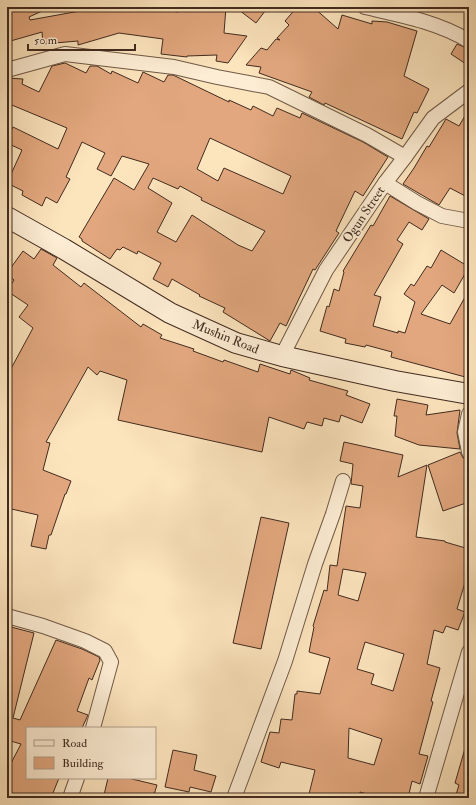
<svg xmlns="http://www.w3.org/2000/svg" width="476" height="805" viewBox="0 0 476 805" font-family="'IM FELL Double Pica',serif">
	<rect width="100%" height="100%" fill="#fce4bd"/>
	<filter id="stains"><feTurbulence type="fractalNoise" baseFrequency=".005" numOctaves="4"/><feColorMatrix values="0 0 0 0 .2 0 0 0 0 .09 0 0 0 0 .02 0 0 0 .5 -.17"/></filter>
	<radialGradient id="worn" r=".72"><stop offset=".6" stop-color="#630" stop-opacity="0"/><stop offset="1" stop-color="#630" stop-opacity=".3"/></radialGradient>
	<g fill="#e2a77e" stroke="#412b1f" fill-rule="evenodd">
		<polygon points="25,7 51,7 29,17 30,20 102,7 115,7 115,9 143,7 178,12 178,7 226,7 224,33 247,36 228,63 216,61 217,55 187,56 187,57 161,54 163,39 119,33 78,45 78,41 43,44 42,32 7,42 7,13"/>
		<polygon points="235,7 268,7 256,23"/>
		<polygon points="297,7 313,7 338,29 342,15 372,24 372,21 387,22 417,31 404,76 429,89 417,113 414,112 402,139 325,103 324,105 309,97 312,92 259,73 261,67 246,65 261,48 267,50 276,39 280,40 277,38 289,25 285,21"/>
		<polygon points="457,44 469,49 469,66 451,54"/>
		<path d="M 65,63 L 86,73 L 90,66 L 97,66 L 111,74 L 112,71 L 138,83 L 143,72 L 164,82 L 168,75 L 173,75 L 229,102 L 229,100 L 251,110 L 253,106 L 273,116 L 277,108 L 300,118 L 302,113 L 363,142 L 388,157 L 363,196 L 355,191 L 336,231 L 339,233 L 315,270 L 313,269 L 286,326 L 280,323 L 270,341 L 223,312 L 225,308 L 199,296 L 200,295 L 172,279 L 168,287 L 153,279 L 161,263 L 138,251 L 137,254 L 123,247 L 120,250 L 117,249 L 110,259 L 82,241 L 82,239 L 79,237 L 114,178 L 134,190 L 149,164 L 122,156 L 111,176 L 97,169 L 105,153 L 82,142 L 66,177 L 70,179 L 57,203 L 46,197 L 42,206 L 22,195 L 23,191 L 7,183 L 22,150 L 7,143 L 7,138 L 13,127 L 58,149 L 67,128 L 7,103 L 7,78 L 23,79 L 22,84 L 39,92 L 52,66 ZM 210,138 L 291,176 L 283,194 L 224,168 L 218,181 L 197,169 ZM 153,178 L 178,189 L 180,186 L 202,198 L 201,200 L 265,231 L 252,251 L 238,245 L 192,215 L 176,242 L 157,232 L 172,203 L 148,188 Z"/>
		<polygon points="469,109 469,198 450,188 439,205 403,184 414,168 427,146 429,147 446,119 459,126"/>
		<polygon points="390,196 429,219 422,230 409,222 397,240 403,244 374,295 381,297 373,326 398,333 398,331 405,333 415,302 404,294 411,284 414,286 427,266 431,268 441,250 469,267 454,293 442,285 421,314 450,324 469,290 469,378 391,357 392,352 366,345 365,347 345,343 346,339 320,331 327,306 329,307 334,289 339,291 344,272 343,271 371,225 373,226"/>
		<polygon points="41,249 57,258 53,265 81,287 84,283 141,327 143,324 162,335 160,338 194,349 193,351 223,362 224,360 258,372 260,364 290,374 291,370 310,378 309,380 348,391 346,395 370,404 362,423 341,415 339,422 324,418 322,426 307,422 304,429 269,417 262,452 118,420 127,380 100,371 97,375 88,367 46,442 50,443 43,470 71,481 66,494 65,494 51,535 49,535 46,549 31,546 38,515 7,508 7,376 33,328 19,317 28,305 7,291 14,280 7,275 7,273 23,251 34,259"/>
		<polygon points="397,399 428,405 426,415 460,410 457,433 460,449 419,445 395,436 397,416 394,416"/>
		<path d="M 344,442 L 403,455 L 398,477 L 427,465 L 416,537 L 445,541 L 445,542 L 469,549 L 469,564 L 466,576 L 467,576 L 457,609 L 465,612 L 458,630 L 446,626 L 443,633 L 434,630 L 427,664 L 440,668 L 431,701 L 433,702 L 419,754 L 428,756 L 420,784 L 412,781 L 408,798 L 380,798 L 360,792 L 359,798 L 323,798 L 309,794 L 315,770 L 281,762 L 279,768 L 261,762 L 270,732 L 279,733 L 281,719 L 292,720 L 295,694 L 297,694 L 297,691 L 320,694 L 330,658 L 309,652 L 314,627 L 313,626 L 324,590 L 327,591 L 330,565 L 337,566 L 346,506 L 360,508 L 363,486 L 351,484 L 353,464 L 340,461 ZM 343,569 L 366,573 L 358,601 L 338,595 ZM 365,642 L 404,654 L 393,691 L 371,684 L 374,674 L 357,669 ZM 349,728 L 382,739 L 374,765 L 348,758 Z"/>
		<polygon points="460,452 463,458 469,460 469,502 443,511 428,465"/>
		<polygon points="261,517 289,523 261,649 233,643"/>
		<polygon points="7,626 34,633 13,718 20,720 56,640 82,649 99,657 100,660 92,680 89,678 77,711 88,715 82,728 27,728 27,778 59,778 51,798 7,798 7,771 21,744 7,740"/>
		<polygon points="466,745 469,745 469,798 455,798 459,785 455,783"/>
		<polygon points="173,750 197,755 194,770 216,776 211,792 190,787 189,792 165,787"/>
		<polygon points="108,778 128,778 157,785 153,798 116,798 104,795"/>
	</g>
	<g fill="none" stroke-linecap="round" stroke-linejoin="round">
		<g stroke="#705946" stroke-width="16">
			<g id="street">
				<path d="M 365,7 C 400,15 438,22 469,41"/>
				<polyline points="7,70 65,54 174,67 217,77 269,87 367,135 405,157"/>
				<polyline points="385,183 417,203 442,216 469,221"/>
				<polyline points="282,356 326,270 385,183 405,157 433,118 469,91"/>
				<polyline points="469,414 465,432 469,452"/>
				<polyline points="7,616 43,626 85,641 105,651 111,662 93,728"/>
				<polyline points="70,798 77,778"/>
				<polyline points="234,798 285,661 315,564 333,514 343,481"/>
				<polyline points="426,798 469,652"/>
			</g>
		</g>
		<g stroke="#412b1f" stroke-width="22">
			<polyline id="secondary" points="7,217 64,249 170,313 236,343 282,356 395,381 469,394"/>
		</g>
		<use href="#street" stroke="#fdedd4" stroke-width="14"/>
		<use href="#secondary" stroke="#fdedd4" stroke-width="20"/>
	</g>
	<g text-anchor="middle" stroke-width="4" stroke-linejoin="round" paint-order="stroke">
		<g font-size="13" fill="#412b1f" stroke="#fdedd4">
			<text transform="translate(363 214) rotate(-56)" y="5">Ogun Street</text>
			<text transform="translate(226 336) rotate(22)" y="5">Mushin Road</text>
		</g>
	</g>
	<rect width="476" height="805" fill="none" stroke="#fce4bd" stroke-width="24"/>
	<rect x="8" y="8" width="460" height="789" fill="none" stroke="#412b1f" stroke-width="2"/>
	<rect x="12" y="12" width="452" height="781" fill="none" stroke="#412b1f"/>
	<rect x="26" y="727" width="130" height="52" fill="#fdedd4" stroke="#b29f8c"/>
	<rect x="34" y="740" width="20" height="6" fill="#fdedd4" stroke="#b29f8c"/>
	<text x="62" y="747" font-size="12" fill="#412b1f">Road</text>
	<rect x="34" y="757" width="20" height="12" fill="#e2a77e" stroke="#b29f8c"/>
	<text x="62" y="767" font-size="12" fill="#412b1f">Building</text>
	<path d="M28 44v6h107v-6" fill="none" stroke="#412b1f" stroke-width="2"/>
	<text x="34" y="44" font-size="12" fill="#412b1f" stroke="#fdedd4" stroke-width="3" paint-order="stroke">50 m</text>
	<rect width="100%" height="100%" filter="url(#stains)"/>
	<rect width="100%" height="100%" fill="url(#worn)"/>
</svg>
